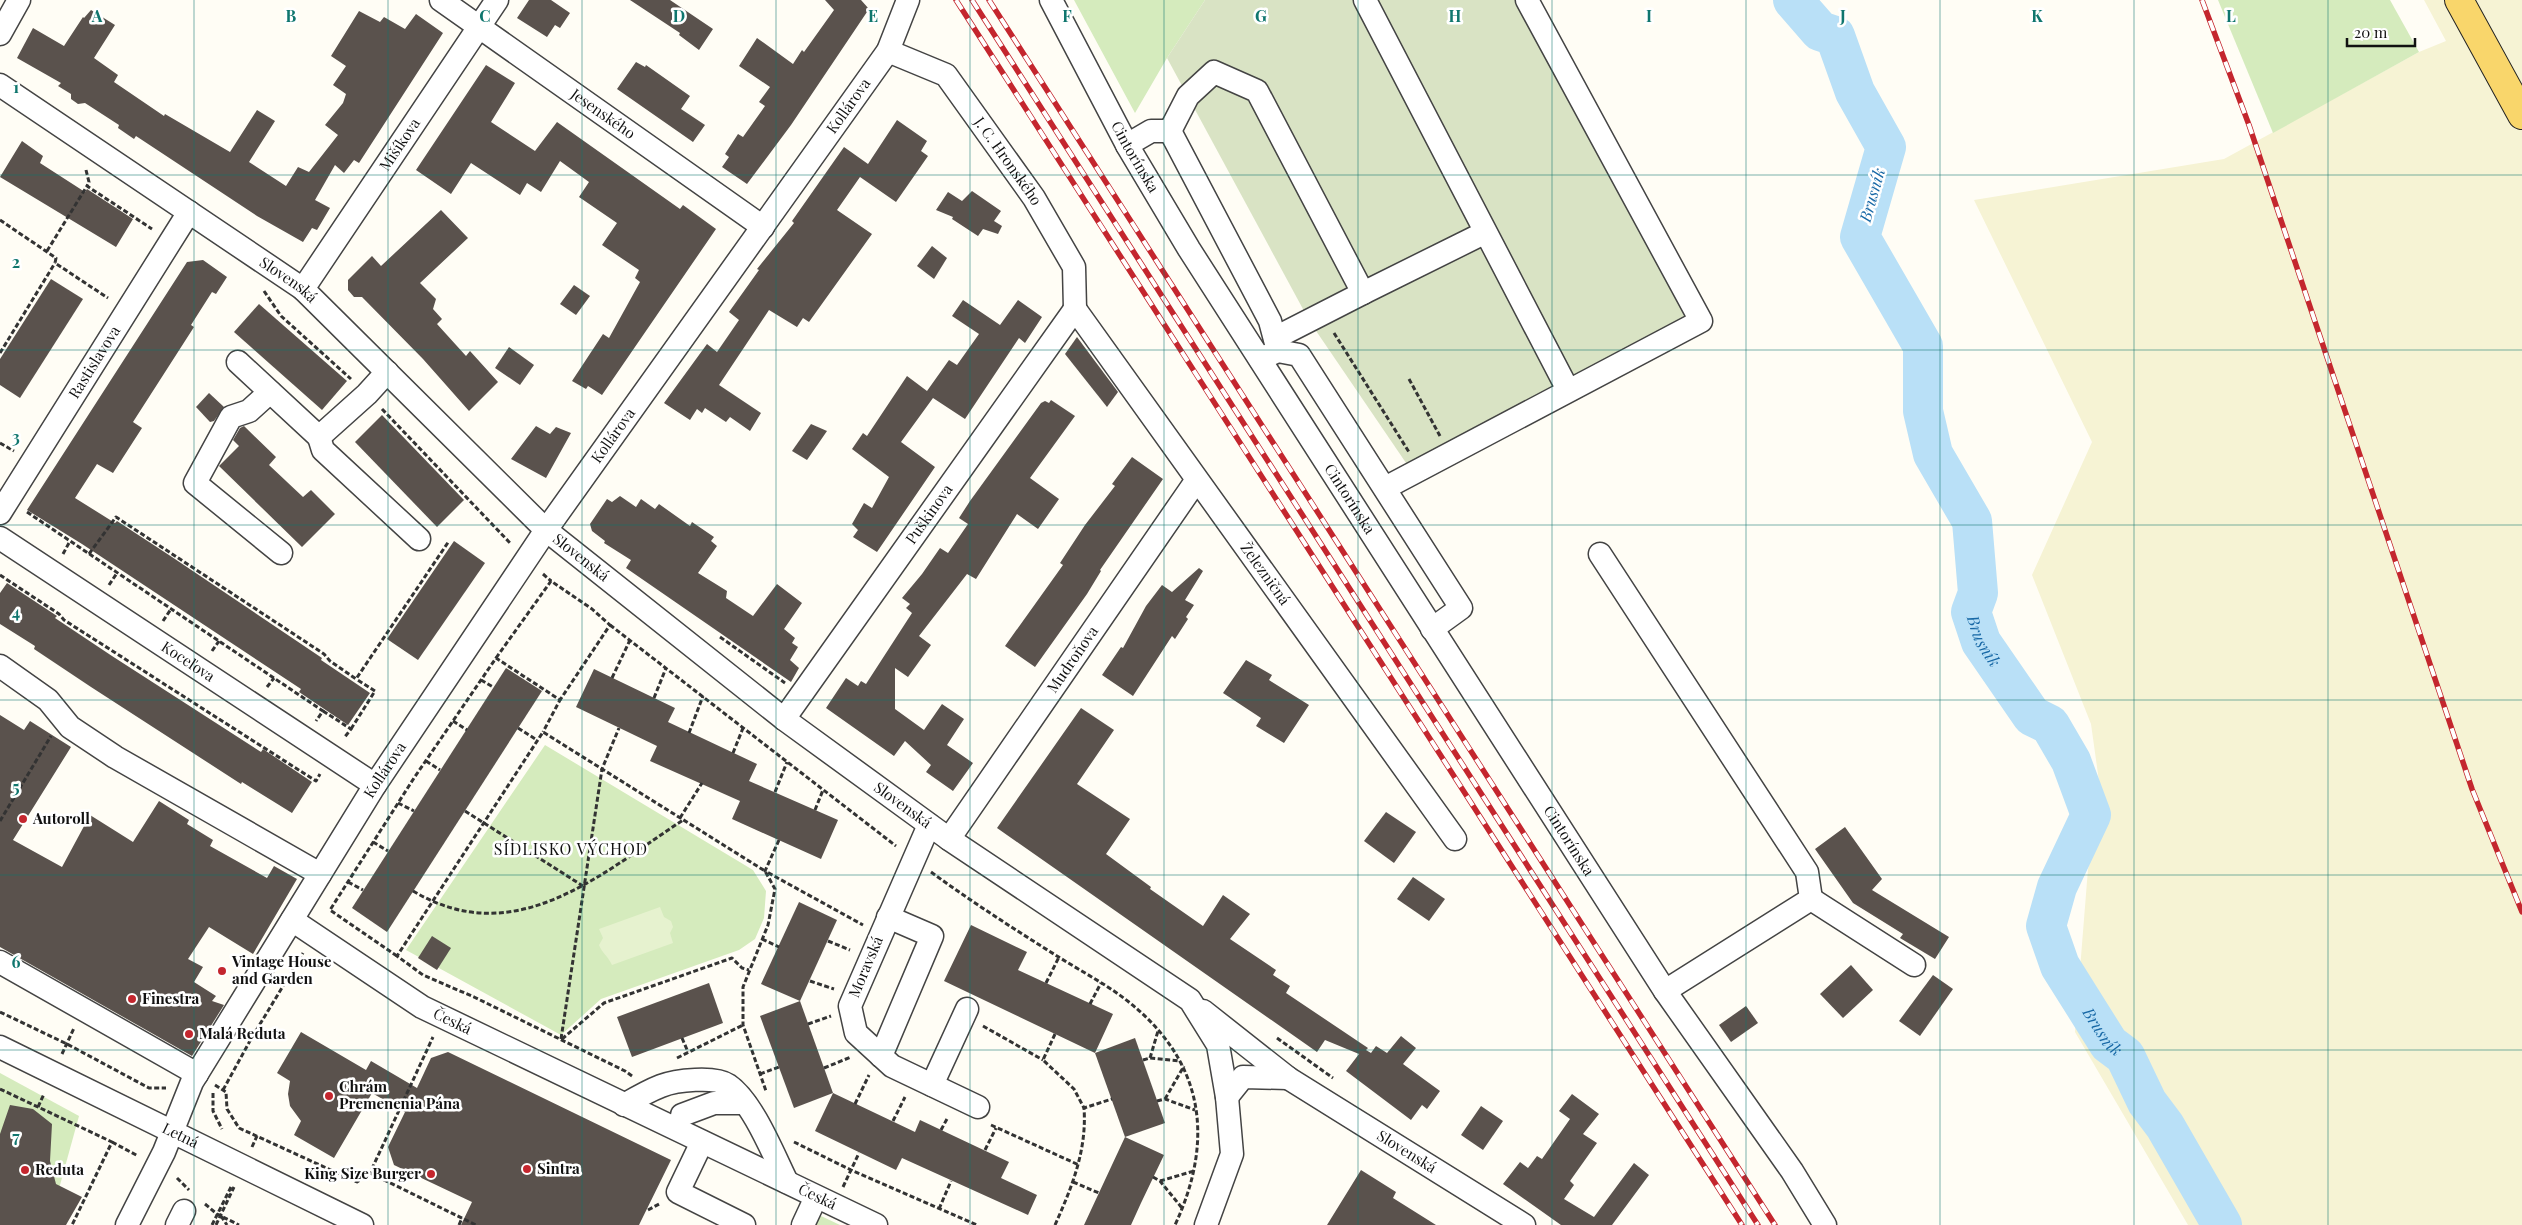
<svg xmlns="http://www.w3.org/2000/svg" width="2522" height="1225" viewBox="0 0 2522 1225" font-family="'Playfair Display',serif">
	<rect width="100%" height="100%" fill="#fffdf5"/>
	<polygon fill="#f6f3d4" points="2424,0 2522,0 2522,1225 2188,1225 2075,1032 2088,869 2104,817 2091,724 2032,575 2092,442 1974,200 2224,159 2419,52 2446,41"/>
	<g fill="#d5ebbd">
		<polygon points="1074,0 1205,0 1167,58 1135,113"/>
		<polygon points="2218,0 2390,0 2419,52 2273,133"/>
		<polygon points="545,745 753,870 766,891 764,918 755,939 739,950 601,999 561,1035 406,950"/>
		<polygon points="0,1073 79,1116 49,1225 0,1225"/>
		<polygon points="821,1216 840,1225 815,1225"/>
	</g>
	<polygon fill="#d9e3c4" points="1205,0 1537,0 1713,326 1419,482 1310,322 1167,58"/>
	<path fill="#e6f2cf" d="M 660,907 L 664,917 L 671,921 L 673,927 L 670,933 L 673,943 L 612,965 C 608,956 602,953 599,945 L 603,938 L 599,929 Z"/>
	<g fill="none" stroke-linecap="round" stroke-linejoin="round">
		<path stroke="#b9e0f7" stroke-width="40" id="s1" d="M 1793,0 L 1820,31 L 1835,36 L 1855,92 L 1886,147 L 1860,237 L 1923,346 L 1923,411 L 1933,454 L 1972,521 L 1978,593 L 1971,612 L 1981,642 L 2032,716 L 2050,725 L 2071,761 L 2091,815 L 2057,887 L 2046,926 L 2060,966 L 2109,1044 L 2125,1056 L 2147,1102 L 2165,1126 L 2222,1225"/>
	</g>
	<g fill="#5a524d">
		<polygon points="529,0 551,0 570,13 560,28 555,25 547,37 517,18"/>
		<polygon points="630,0 670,0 713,29 699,50 679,35 680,33"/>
		<polygon points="825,0 861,0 869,9 791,125 747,184 722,167 729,157 725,154 738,134 743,137 765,106 759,102 770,87 739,66 757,38 793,64 802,50 804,52 834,10"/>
		<polygon points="91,10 115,25 94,58 118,75 114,82 164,116 165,114 230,152 257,110 275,121 249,162 286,186 298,167 309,172 338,135 325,125 343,103 346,94 333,85 346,66 331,56 359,11 380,22 384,17 405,29 416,14 443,33 359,163 354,160 344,173 335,165 315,200 330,208 317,230 312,228 303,242 257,216 136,136 134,139 118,128 119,125 85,103 78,104 71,99 71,94 58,86 61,83 17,58 33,28 64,46 83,17 84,18"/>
		<polygon points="636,62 645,67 646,65 690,96 681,109 705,125 693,142 617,89"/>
		<polygon points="486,65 515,83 491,122 535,151 557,122 680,209 683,205 716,229 602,395 588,386 586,389 572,381 603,334 609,338 640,282 635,278 639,270 602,245 617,223 579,197 589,182 560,161 541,192 527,183 520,195 471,163 451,194 416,170"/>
		<polygon points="897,120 927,141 921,151 928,156 896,202 860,177 837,210 872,234 809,322 803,318 797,327 769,310 719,385 761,413 750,431 730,417 726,422 705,408 702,413 697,409 690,420 664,403 707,344 717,352 739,320 729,312 759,270 757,269 794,223 792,221 844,147 868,164"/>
		<polygon points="22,141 43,156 40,163 85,192 87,189 133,219 116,247 0,177"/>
		<polygon points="972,191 1001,211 994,221 1002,226 998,234 983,229 978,236 952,219 953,217 936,210 948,192 962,201"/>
		<polygon points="441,210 468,238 420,283 436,299 433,309 442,319 437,324 466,356 470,351 498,382 469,411 423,359 362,297 354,297 348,290 348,280 372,256 381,266"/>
		<polygon points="932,246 947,258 934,279 917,266"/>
		<polygon points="203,260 227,277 216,294 212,292 191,325 194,327 133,422 142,428 113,473 97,464 75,498 115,523 117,521 172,557 322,658 321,660 370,693 348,725 299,692 301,689 82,544 27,510 187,262"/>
		<polygon points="51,279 83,299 20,398 0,385 0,359"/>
		<polygon points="574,285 590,296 576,315 560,304"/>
		<polygon points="963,300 1000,325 1018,300 1042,317 1025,343 1019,338 965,419 933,398 901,442 935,467 877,552 853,537 858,530 852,524 864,503 872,508 889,477 852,449 863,433 867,436 907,376 927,391 949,360 957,365 979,334 952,316"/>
		<polygon points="259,304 347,381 322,410 234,332"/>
		<polygon points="1077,337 1118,392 1107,407 1065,354"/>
		<polygon points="509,347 534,365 520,385 495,368"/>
		<polygon points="209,393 224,407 214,421 210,422 196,407"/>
		<polygon points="1051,400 1075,416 1030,478 1059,499 1038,529 1017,514 976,579 967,574 919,636 931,645 908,677 895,668 895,709 924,730 942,704 964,719 947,745 973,763 953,791 926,772 931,765 905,741 894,756 826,708 846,678 858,686 861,681 866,684 912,613 906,608 910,604 902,598 922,574 940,548 948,553 968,524 959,518 970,501 1041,403 1045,401 1049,403"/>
		<polygon points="382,415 464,500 437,527 355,442"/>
		<polygon points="811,424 827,431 807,460 792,451"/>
		<polygon points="244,426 276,457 269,465 303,497 311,490 335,514 302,547 219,466 239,446 233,440 240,428"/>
		<polygon points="536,426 550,434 556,427 571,433 546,478 511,459"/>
		<polygon points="1132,457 1163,479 1100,570 1101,571 1087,594 1035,667 1005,646 1063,565 1060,563 1085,525 1115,486 1112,484"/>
		<polygon points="620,496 636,507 641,499 655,509 659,504 690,526 692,522 714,537 711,541 717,546 698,573 727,591 726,598 753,616 777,584 802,603 784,629 795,638 792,643 798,647 790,660 799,668 791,682 626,568 631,560 604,543 605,541 592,531 590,524 607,499 612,502"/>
		<polygon points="454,541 485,563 418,660 387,639"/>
		<polygon points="1199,568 1203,571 1185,600 1194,605 1186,617 1188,619 1175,639 1172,636 1133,696 1102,675 1121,647 1123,648 1146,606 1162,585 1172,592"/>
		<polygon points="7,583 57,616 55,618 112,656 261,752 263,749 312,782 292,813 242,782 241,784 91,687 34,649 35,646 0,624 0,593"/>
		<polygon points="1246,660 1272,675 1269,680 1309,705 1284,743 1256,726 1261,718 1223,693"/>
		<polygon points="506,668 542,691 387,932 352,908"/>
		<polygon points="594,669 675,708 668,722 757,764 749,781 838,820 821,859 732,819 740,801 650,761 657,746 576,707"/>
		<polygon points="1081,708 1114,730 1077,784 1130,819 1106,854 1151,887 1150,889 1203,926 1223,895 1250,914 1230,939 1276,970 1273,975 1290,986 1286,993 1368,1048 1366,1050 1371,1053 1376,1046 1387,1053 1401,1036 1416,1048 1403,1064 1440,1091 1427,1109 1422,1105 1411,1120 1346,1071 1359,1054 1325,1040 1317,1052 997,828"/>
		<polygon points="0,715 24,730 30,721 71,747 13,840 62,867 90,815 133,842 159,801 189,820 187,824 213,840 210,846 267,878 274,866 297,879 253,954 209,927 188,959 203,967 194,982 216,996 212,1001 224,1005 192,1056 0,947"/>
		<polygon points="1386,812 1416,832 1394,863 1364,841"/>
		<polygon points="1845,827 1882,879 1872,890 1949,937 1935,959 1900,938 1903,934 1853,903 1815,849"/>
		<polygon points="1413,877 1445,899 1429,921 1397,899"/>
		<polygon points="799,902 837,920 800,1001 761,984"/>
		<polygon points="971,925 1027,952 1018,970 1113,1014 1095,1053 944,981"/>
		<polygon points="432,936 451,948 437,970 418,958"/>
		<polygon points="1851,965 1873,990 1843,1018 1820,994"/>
		<polygon points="1933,975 1953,989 1920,1036 1899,1021"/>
		<polygon points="709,983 723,1023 632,1057 617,1017"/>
		<polygon points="800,1001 833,1093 794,1108 760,1016"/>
		<polygon points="1746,1006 1758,1023 1731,1042 1719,1025"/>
		<polygon points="301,1032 366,1070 371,1061 417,1088 431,1058 448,1052 671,1160 639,1225 461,1225 472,1202 394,1165 388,1147 405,1112 372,1093 334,1158 294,1135 301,1121 290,1106 288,1094 290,1081 277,1073"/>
		<polygon points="1135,1038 1165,1123 1125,1137 1095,1053"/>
		<polygon points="833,1093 915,1132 920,1120 1009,1162 1001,1178 1037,1195 1028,1215 902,1158 896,1170 815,1131"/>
		<polygon points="1572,1094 1599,1114 1583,1134 1597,1143 1570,1181 1574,1185 1564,1199 1594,1217 1634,1163 1649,1175 1612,1225 1561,1225 1503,1184 1520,1162 1528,1168 1537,1156 1542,1159 1570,1119 1559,1111"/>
		<polygon points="10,1105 33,1109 52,1124 50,1161 56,1184 82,1197 66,1225 0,1225 0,1134"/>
		<polygon points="1481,1106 1503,1121 1483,1150 1461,1135"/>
		<polygon points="1125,1137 1164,1155 1141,1203 1131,1225 1084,1225"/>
		<polygon points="1361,1170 1396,1192 1393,1198 1436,1225 1327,1225"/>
	</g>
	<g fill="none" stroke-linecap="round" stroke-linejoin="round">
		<g stroke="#444" stroke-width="25">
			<g id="minor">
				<path id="s2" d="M 441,0 L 763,227"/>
				<path id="s3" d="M 1051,0 L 1127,145 L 1189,249 L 1665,991 L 1792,1171 L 1825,1225"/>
				<polyline points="1365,0 1568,390"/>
				<polyline points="0,34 19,0"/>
				<path id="s4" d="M 888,51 L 946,75 L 1034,198 L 1074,267 L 1075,309"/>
				<path id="s5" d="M 0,85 L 303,289 L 546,530 L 784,719 L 949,839 L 1190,1000 L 1218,1045 L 1227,1097 L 1232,1154 L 1206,1225"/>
				<polyline points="1170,131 1188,96 1214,72 1257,91 1363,293 1484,233"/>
				<polyline points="1127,145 1151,131 1170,131 1270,321 1278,351"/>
				<path id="s6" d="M 303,289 L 497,0"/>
				<path id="s7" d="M 1075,309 L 1455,839"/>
				<polyline points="1275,338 1363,293"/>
				<polyline points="1260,359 1278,351 1299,355 1461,608 1432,629"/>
				<polyline points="238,362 319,437 367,394 387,372"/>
				<polyline points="270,392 249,411 231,417 195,483 281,553"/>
				<polyline points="319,437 323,450 419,539"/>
				<polyline points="1385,488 1701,321 1527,0"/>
				<path id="s8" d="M 0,513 L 189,212"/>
				<path id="s9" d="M 0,538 L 375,785"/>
				<polyline points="1600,554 1807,872 1811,899 1665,991"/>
				<polyline points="0,666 48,700 70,727 115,757 320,874"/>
				<path id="s10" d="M 784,719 L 1075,309"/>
				<polyline points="929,825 850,1006 856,1033 892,1066 978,1107"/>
				<path id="s11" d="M 949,839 L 1196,481"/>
				<polyline points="1811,899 1914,965"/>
				<path id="s12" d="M 292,920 L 422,1007 L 876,1225"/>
				<polyline points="0,962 197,1074"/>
				<path id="s13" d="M 1203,1011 L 1288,1078 L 1524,1225"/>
				<path id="s14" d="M 0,1047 L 362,1225"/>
				<polyline points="881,1056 932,936 888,917"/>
				<polyline points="932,1085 967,1009"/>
				<polyline points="1227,1097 1243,1077 1288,1078"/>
				<path d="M 624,1105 C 636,1098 648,1091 661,1086 C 676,1080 715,1076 728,1085 C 753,1102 774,1156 787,1182"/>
				<polyline points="682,1115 714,1103 745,1103"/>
				<polyline points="702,1142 678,1192 744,1225"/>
				<path id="s15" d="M 127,1225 L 164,1152 L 192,1082 L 375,785 L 546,530 L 888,51 L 908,0"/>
				<polyline points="177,1225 184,1211"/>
				<polyline points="803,1225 816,1197"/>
			</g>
		</g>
		<g stroke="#222" stroke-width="30">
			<polyline id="major" points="2459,0 2522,115"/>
		</g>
		<g stroke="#333" stroke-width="3" stroke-dasharray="5 2.5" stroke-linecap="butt">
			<polyline points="86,170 89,182 87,186"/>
			<polyline points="0,220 56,258 55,263 108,298"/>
			<polyline points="47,251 87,186 152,229"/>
			<polyline points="264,291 281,316 351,379"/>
			<polyline points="1334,333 1409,452"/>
			<polyline points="0,353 55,263"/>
			<polyline points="1409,379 1440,436"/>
			<polyline points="382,409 511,544"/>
			<polyline points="0,443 14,451"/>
			<polyline points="27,512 323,711 316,721"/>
			<polyline points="63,554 70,541"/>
			<polyline points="89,554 116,517 324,654 330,661 356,679 449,541"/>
			<polyline points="543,574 551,581"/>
			<polyline points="0,575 59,614 64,620 316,781 320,774"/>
			<polyline points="109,585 117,573"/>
			<polyline points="163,621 171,609"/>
			<polyline points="610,625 896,846"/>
			<polyline points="720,637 785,683"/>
			<polyline points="212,651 219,641"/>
			<polyline points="496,658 551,581 592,609 610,625 560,700"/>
			<polyline points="612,678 630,640"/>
			<polyline points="481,680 493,687"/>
			<polyline points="267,687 274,678"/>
			<polyline points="654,698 666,668"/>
			<polyline points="323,711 351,729 344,738"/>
			<polyline points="453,721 467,730"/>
			<polyline points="518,728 537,740"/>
			<polyline points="351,729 375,691 356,679"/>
			<polyline points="689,733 703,696"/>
			<polyline points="733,753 743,728"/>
			<polyline points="426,761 440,770"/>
			<polyline points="775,792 787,762"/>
			<polyline points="398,803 414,811"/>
			<polyline points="815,810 823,790"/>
			<polyline points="465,811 583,886"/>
			<polyline points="680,818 702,783"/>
			<polyline points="0,821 51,736"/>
			<polyline points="779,840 765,871 863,925"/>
			<polyline points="373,842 388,851"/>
			<path d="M 931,872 C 972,902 1014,929 1057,956 C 1079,970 1104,983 1125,999 C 1203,1059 1216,1137 1175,1225"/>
			<polyline points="348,882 363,890"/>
			<path d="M 413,891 C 515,952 601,874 683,820"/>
			<polyline points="762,939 779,947"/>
			<polyline points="828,941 850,950"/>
			<polyline points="397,956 330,910 414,778 496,658 560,700 543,732"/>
			<polyline points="810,981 834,989"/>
			<polyline points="1046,983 1059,957"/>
			<polyline points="1090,1004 1101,983"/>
			<polyline points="0,1012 67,1044 149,1088 166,1088"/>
			<polyline points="808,1024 831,1016"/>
			<polyline points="983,1026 1043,1060"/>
			<polyline points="1055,1034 1043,1060 1074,1089 1084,1108"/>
			<polyline points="682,1038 688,1052"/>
			<polyline points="1277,1038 1333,1078"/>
			<polyline points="561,1039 602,769 619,728"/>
			<polyline points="562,1039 604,1003 732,958 742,968 749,970"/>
			<polyline points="62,1054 74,1028"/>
			<polyline points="677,1058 743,1025"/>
			<polyline points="1150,1058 1158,1031"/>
			<polyline points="1143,1060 1150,1058 1180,1061"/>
			<polyline points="824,1068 851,1057"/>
			<polyline points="760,1074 779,1067"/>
			<polyline points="632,1076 625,1071 474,997 423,975 397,956 543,732 765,871 775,889 768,925 743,987 743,1025 766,1091"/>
			<polyline points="215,1085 226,1092 227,1109 239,1128 357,1182 370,1173 433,1037"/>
			<polyline points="0,1089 112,1142 72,1225"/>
			<polyline points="223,1090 251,1039 303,953"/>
			<polyline points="213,1093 213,1111 222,1129"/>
			<polyline points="1165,1099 1184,1066"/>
			<polyline points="1157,1101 1165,1099 1195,1110"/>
			<polyline points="855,1104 869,1075"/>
			<polyline points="38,1107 44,1094"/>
			<polyline points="893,1121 905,1097"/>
			<polyline points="991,1125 1079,1165"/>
			<polyline points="941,1130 948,1117"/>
			<polyline points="112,1142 138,1156"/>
			<polyline points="794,1142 851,1170 977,1225"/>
			<polyline points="252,1147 257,1136"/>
			<polyline points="985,1150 996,1128"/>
			<polyline points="370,1173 476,1225"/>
			<polyline points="1153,1177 1160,1181 1182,1208"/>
			<polyline points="177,1178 189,1190"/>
			<polyline points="1160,1181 1194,1171"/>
			<polyline points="1073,1182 1099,1193"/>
			<polyline points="843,1187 859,1153"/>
			<polyline points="205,1204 217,1214 239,1225"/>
			<polyline points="939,1209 951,1181"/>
			<polyline points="648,1210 661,1203"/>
			<polyline points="221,1216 227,1225"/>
			<polyline points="212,1225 232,1185"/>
			<polyline points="216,1225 234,1187"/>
			<polyline points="459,1225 462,1218"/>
			<path d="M 1055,1225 C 1072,1187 1087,1150 1084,1108 L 1112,1099"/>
		</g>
		<use href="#minor" stroke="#fff" stroke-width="22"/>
		<use href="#major" stroke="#f9d66b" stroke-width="28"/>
		<g stroke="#c4262e" stroke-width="5.5">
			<g id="rail">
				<polyline points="956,0 1742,1225"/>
				<polyline points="972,0 1758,1225"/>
				<polyline points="989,0 1775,1225"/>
				<polyline points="2202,0 2249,125 2472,789 2522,912"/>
			</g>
		</g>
		<use href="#rail" stroke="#fff" stroke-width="4" stroke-dasharray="11" stroke-linecap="butt"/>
	</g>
	<path fill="none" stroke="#0f766e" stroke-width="1" stroke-opacity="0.55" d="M 194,0 L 194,1225M 388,0 L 388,1225M 582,0 L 582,1225M 776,0 L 776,1225M 970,0 L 970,1225M 1164,0 L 1164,1225M 1358,0 L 1358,1225M 1552,0 L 1552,1225M 1746,0 L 1746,1225M 1940,0 L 1940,1225M 2134,0 L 2134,1225M 2328,0 L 2328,1225M 0,175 L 2522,175M 0,350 L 2522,350M 0,525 L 2522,525M 0,700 L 2522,700M 0,875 L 2522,875M 0,1050 L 2522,1050"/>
	<g fill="#c4262e" stroke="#fff" stroke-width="2">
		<circle cx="23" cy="819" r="5"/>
		<circle cx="222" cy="971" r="5"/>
		<circle cx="132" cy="999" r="5"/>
		<circle cx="189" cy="1034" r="5"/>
		<circle cx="329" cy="1096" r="5"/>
		<circle cx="527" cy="1169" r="5"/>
		<circle cx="25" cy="1170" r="5"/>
		<circle cx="431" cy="1174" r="5"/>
	</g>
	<g text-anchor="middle" stroke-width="5" stroke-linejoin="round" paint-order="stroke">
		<g font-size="15" fill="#111" stroke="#fff">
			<text dy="5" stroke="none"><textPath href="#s15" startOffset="1334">Kollárova</textPath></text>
			<text dy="5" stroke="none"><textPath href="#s2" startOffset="198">Jesenského</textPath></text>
			<text dy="5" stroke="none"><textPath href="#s6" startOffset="174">Mišíkova</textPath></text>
			<text dy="5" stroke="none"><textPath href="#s3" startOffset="178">Cintorínska</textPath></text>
			<text dy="5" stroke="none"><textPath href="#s4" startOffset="169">J. C. Hronského</textPath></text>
			<text dy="5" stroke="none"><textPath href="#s5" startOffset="348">Slovenská</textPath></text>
			<text dy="5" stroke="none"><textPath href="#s8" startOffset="178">Rastislavova</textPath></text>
			<text dy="5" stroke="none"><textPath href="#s15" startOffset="929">Kollárova</textPath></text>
			<text dy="5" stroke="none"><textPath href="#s3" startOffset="582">Cintorínska</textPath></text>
			<text dy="5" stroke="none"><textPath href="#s10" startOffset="251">Puškinova</textPath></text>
			<text dy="5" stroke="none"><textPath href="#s5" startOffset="752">Slovenská</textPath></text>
			<text dy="5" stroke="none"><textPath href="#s7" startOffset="326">Železničná</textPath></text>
			<text dy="5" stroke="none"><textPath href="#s11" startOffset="218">Mudroňova</textPath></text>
			<text dy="5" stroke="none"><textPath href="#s9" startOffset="225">Koceľova</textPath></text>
			<text dy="5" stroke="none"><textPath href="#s15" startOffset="524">Kollárova</textPath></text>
			<text dy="5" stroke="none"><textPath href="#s5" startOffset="1158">Slovenská</textPath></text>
			<text dy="5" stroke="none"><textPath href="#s3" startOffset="988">Cintorínska</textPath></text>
			<text transform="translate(866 967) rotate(-67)" y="5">Moravská</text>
			<text dy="5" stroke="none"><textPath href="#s12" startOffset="190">Česká</textPath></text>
			<text dy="5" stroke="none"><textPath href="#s14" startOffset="201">Letná</textPath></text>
			<text dy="5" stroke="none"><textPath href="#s13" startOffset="248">Slovenská</textPath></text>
			<text dy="5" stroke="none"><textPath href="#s12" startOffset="595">Česká</textPath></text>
		</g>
		<g font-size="15" font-weight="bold" fill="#111" stroke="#fff" text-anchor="start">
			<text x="33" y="824">Autoroll</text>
			<text x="232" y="967">Vintage House<tspan x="232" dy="17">and Garden</tspan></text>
			<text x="142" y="1004">Finestra</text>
			<text x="199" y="1039">Malá Reduta</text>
			<text x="339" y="1092">Chrám<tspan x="339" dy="17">Premenenia Pána</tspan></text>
			<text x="537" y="1174">Sintra</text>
			<text x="35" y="1175">Reduta</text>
			<text x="421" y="1179" text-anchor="end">King Size Burger</text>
		</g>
		<g font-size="16" font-style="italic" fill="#1768a6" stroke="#fff">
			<text transform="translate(1872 195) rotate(-74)" y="6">Brusník</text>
			<text dy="6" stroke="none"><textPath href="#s1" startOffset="710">Brusník</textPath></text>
			<text dy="6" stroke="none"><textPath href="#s1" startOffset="1160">Brusník</textPath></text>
		</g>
		<g font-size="16" letter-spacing="1" fill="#111" stroke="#fff">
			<text x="571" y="855">SÍDLISKO VÝCHOD</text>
		</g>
	</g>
	<g font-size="16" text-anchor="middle" font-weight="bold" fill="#0f766e" stroke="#fff" stroke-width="5" stroke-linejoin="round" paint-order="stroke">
		<text x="97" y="22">A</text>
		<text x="291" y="22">B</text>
		<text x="485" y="22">C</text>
		<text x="679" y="22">D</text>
		<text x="873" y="22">E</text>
		<text x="1067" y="22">F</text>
		<text x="1261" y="22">G</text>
		<text x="1455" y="22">H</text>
		<text x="1649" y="22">I</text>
		<text x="1843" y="22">J</text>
		<text x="2037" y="22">K</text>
		<text x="2231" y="22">L</text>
		<text x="16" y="93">1</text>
		<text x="16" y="268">2</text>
		<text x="16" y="443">3</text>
		<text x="16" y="618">4</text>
		<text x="16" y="793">5</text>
		<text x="16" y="968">6</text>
		<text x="16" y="1143">7</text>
	</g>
	<path d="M2347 38v8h68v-8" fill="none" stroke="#111111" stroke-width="2.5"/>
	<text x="2354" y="38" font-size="15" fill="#111111" stroke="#ffffff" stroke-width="4" paint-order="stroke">20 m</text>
</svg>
